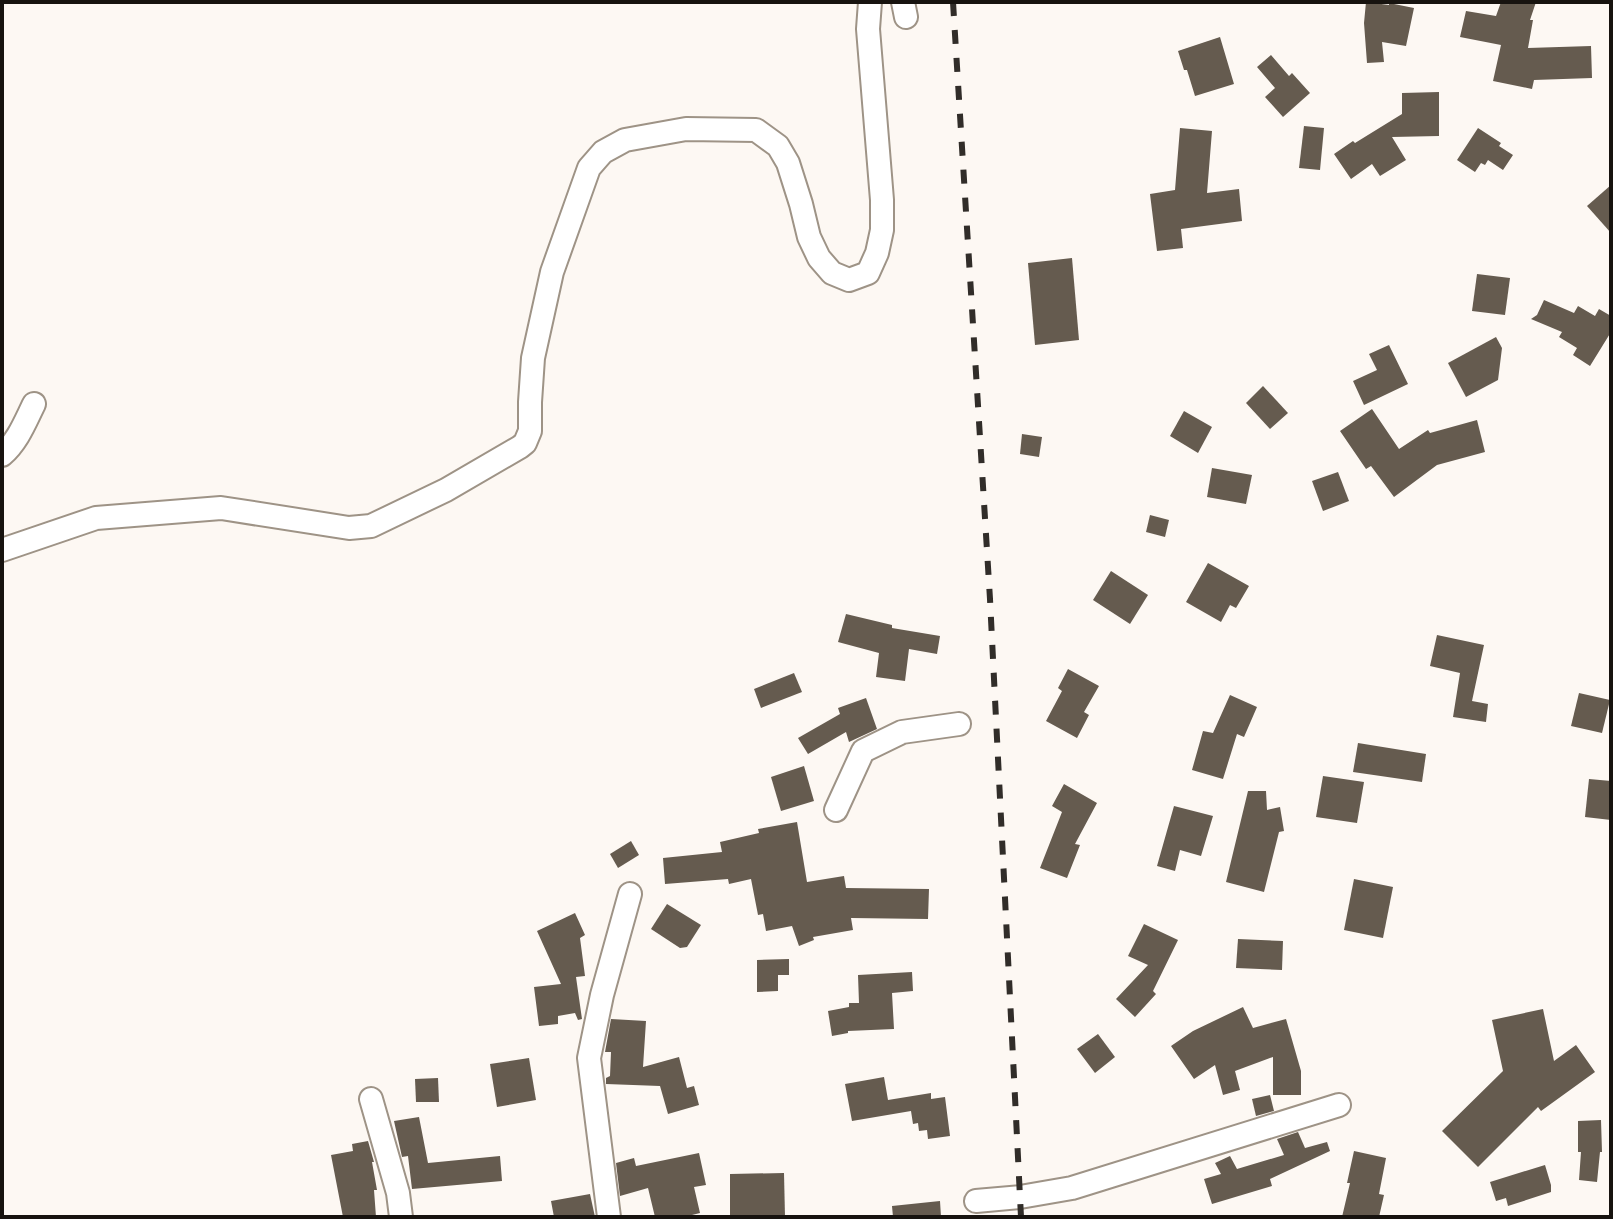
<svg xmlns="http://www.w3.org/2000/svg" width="1613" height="1219" viewBox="0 0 1613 1219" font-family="'Times New Roman',serif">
	<rect width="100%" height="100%" fill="#fdf8f3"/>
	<g fill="#655b4f">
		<polygon points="1366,2 1389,5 1389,3 1414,8 1406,46 1382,42 1384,62 1367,63 1364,23"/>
		<polygon points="1501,2 1536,2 1530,20 1533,20 1528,48 1591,46 1592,78 1534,80 1532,89 1493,81 1501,45 1460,37 1466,11 1496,16"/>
		<polygon points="1220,37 1234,84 1195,96 1187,70 1184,70 1178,51"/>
		<polygon points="1271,55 1289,76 1292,73 1310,93 1283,117 1265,97 1275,88 1257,67"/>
		<polygon points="1439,92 1439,136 1392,137 1406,160 1380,176 1372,164 1351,179 1334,154 1353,141 1355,143 1402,114 1402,93"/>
		<polygon points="1304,126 1324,128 1320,170 1299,168"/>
		<polygon points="1180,128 1212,131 1207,193 1239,189 1242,221 1181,229 1183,248 1157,251 1150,194 1175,190"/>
		<polygon points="1478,128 1501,143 1499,146 1513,155 1503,170 1488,160 1485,165 1481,163 1475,172 1457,160"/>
		<polygon points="1611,185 1611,233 1587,206"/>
		<polygon points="1072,258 1079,340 1035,345 1028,263"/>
		<polygon points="1477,274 1510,278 1505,315 1472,311"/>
		<polygon points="1544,300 1574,313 1578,306 1595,316 1599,309 1611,316 1611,332 1590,366 1573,355 1577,348 1559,337 1562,332 1531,319 1537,315"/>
		<polygon points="1496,337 1502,348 1498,380 1466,397 1448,363"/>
		<polygon points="1389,345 1408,384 1364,405 1353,381 1377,370 1369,354"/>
		<polygon points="1263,386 1288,413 1270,429 1246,403"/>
		<polygon points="1372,409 1399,449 1428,430 1430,433 1477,420 1485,452 1437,465 1394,497 1371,466 1366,469 1340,431"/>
		<polygon points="1184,411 1212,427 1198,453 1170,436"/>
		<polygon points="1022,434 1042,437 1039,457 1020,454"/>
		<polygon points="1212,468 1252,475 1246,504 1207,497"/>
		<polygon points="1338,472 1349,501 1323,511 1312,481"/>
		<polygon points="1150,515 1169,520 1165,537 1146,532"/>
		<polygon points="1208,563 1249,586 1236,608 1230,605 1221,622 1186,602"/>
		<polygon points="1111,571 1148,595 1130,624 1093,600"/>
		<polygon points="846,614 892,625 892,628 940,636 937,654 909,649 905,681 876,677 879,653 838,642"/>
		<polygon points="1437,635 1484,645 1472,701 1488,704 1486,722 1453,717 1460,673 1430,666"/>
		<polygon points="1068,669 1099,686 1084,712 1089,715 1077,738 1046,721 1062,691 1058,688"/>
		<polygon points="794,673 802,692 761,708 754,689"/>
		<polygon points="1579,693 1610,700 1602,733 1571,726"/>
		<polygon points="1230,695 1257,707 1244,737 1237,734 1223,779 1192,770 1203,731 1213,733"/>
		<polygon points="866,698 877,729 849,742 846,732 808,754 798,738 840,714 838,708"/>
		<polygon points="1358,743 1426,754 1422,782 1353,772"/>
		<polygon points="804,766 814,801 781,811 771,777"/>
		<polygon points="1323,776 1364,782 1357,823 1316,817"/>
		<polygon points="1589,779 1611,781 1611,820 1585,817"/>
		<polygon points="1064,784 1097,803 1075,844 1080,845 1067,878 1040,868 1062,812 1052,806"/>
		<polygon points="1248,791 1266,791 1267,810 1280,807 1284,831 1279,832 1264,892 1226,882"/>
		<polygon points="1174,806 1213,816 1201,856 1180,850 1175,871 1157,866"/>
		<polygon points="797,822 807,882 844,876 846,888 929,889 928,919 851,918 853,930 813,937 814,940 799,946 792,926 766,931 763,914 758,915 751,879 729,884 728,879 665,884 663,858 722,852 720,842 759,833 758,829"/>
		<polygon points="631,841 639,855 618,868 610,854"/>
		<polygon points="1354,879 1393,887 1383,938 1344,930"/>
		<polygon points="667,904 701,925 687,947 680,948 651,929"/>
		<polygon points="575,913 585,935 580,938 585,976 576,977 582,1019 578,1020 575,1013 558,1016 558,1024 539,1026 534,987 561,984 537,931"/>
		<polygon points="1144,924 1178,940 1153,991 1156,994 1135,1017 1116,999 1148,965 1128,956"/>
		<polygon points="1238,939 1283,941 1282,970 1236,968"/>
		<polygon points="789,959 789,975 778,975 778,991 757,992 757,960"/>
		<polygon points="912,972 913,991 892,993 894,1029 848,1031 848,1033 832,1036 828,1011 849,1007 849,1003 859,1003 858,975"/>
		<polygon points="1243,1007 1253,1028 1286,1019 1301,1071 1301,1095 1273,1095 1273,1057 1235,1071 1240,1090 1223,1095 1215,1065 1194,1079 1171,1046 1193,1031"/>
		<polygon points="1543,1009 1554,1061 1576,1045 1595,1072 1541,1111 1538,1107 1478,1167 1442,1131 1503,1071 1492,1020"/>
		<polygon points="611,1019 646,1021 643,1067 679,1057 687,1088 694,1086 699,1105 668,1114 660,1086 606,1084 606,1078 610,1076 611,1052 605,1052"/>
		<polygon points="1098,1034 1115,1057 1095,1073 1077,1049"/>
		<polygon points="529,1058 536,1100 497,1107 490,1064"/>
		<polygon points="884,1077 888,1100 931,1093 931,1099 945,1097 950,1136 928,1139 927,1130 919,1131 918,1123 913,1124 911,1111 852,1121 845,1084"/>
		<polygon points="438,1078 439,1102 416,1102 415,1079"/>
		<polygon points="1270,1095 1274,1111 1256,1116 1252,1099"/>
		<polygon points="419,1117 428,1163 500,1156 502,1181 412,1189 408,1156 402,1157 394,1121"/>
		<polygon points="1601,1120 1602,1152 1600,1152 1597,1182 1579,1180 1581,1152 1578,1152 1578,1121"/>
		<polygon points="1298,1132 1305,1148 1327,1142 1330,1151 1270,1179 1272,1186 1212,1204 1204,1179 1221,1174 1215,1163 1230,1156 1237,1169 1284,1155 1277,1139"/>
		<polygon points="368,1141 374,1162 372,1162 377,1190 374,1190 376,1217 343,1217 331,1155 353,1151 352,1144"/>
		<polygon points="1354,1151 1386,1158 1379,1194 1384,1195 1379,1217 1342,1217 1350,1183 1347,1183"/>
		<polygon points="699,1153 706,1185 694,1187 700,1213 684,1217 655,1217 648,1188 620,1196 616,1163 634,1158 636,1166"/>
		<polygon points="1545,1165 1551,1185 1551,1192 1508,1206 1506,1198 1496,1201 1490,1182"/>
		<polygon points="784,1173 785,1217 730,1217 730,1174"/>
		<polygon points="590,1194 595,1217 554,1217 551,1201"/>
		<polygon points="940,1201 941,1217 893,1217 892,1206"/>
	</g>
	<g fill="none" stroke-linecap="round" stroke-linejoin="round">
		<g stroke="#9e9386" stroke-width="26">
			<g id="minor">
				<polyline points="903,2 906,17"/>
				<path d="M 2,455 C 18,441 25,422 34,404"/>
				<polyline points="2,550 96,518 221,508 349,528 371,526 446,490 520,447 525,443 530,431 530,402 533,358 552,272 589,168 603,152 625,140 686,129 756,130 778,146 788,163 801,204 809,237 819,258 832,273 849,280 868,273 877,253 882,230 882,200 868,29 870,2"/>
				<polyline points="836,810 863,751 902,732 959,724"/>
				<polyline points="371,1099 398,1193 401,1217"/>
				<polyline points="976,1201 1020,1197 1072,1188 1339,1105"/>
				<polyline points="609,1217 589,1058 602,995 630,894"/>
			</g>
		</g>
		<use href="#minor" stroke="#fff" stroke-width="22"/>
		<polyline stroke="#312d29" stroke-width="6" stroke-dasharray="14 14" stroke-linecap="butt" points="953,2 990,599 1021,1217"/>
	</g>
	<rect width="1613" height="1219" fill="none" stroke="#17130f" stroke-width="8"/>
</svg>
